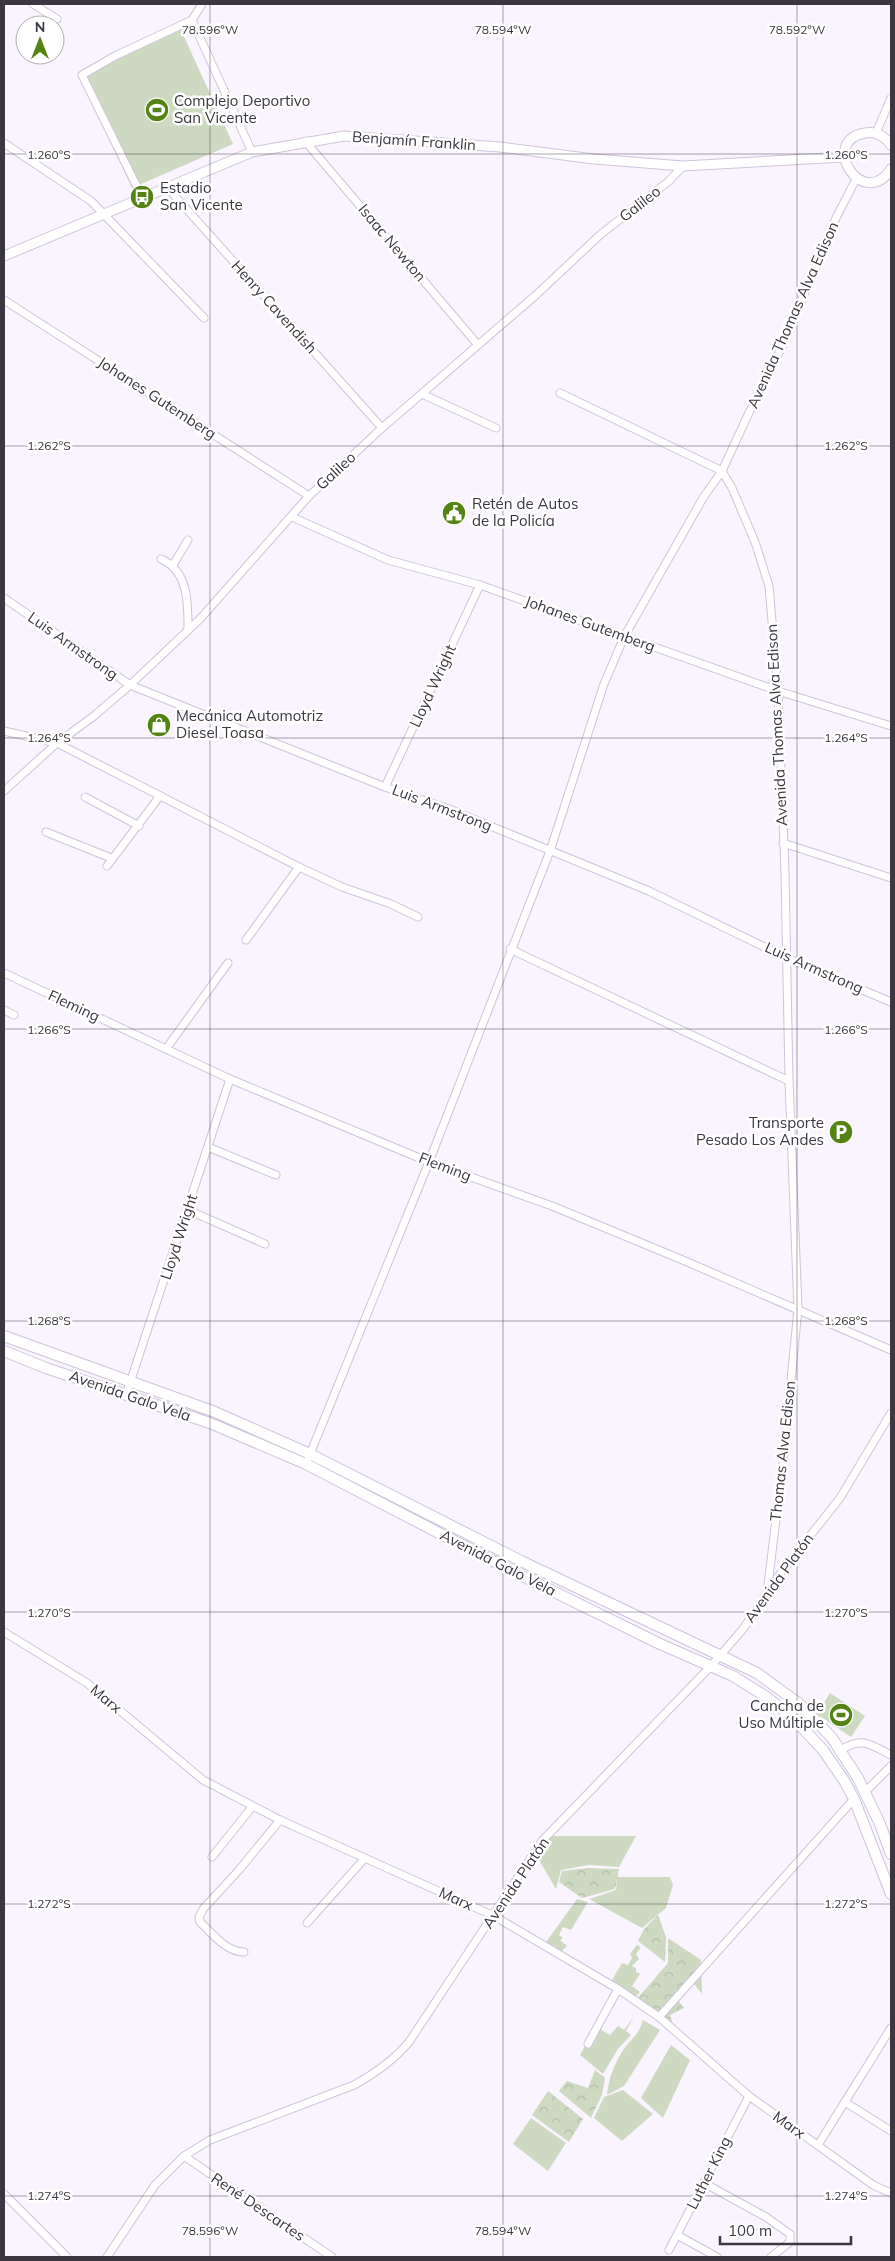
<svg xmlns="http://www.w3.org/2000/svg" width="895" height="2261" viewBox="0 0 895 2261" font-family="Mulish,sans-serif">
	<defs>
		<pattern id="forest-crowns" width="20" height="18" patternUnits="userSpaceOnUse" patternTransform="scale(1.25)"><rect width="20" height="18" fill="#cddac1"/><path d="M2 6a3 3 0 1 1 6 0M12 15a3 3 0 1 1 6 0" fill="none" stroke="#b1bca7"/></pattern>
	</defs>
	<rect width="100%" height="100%" fill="#faf4fe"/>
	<g fill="#cddac1">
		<polygon points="181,30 233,144 132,188 80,76"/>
		<polygon points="830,1693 865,1716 851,1737 817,1714"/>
		<polygon points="550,1836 636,1836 619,1867 589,1865 561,1870 556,1889 535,1853"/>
		<polygon points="617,1877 670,1877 673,1885 666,1908 642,1928 589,1899 616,1890"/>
		<polygon points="577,1899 588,1902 571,1930 563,1927 559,1935 563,1938 560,1940 567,1946 559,1954 544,1945"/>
		<polygon points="637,1945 641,1947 636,1954 639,1959 632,1966 636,1968 636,1972 640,1974 632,1986 640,1992 632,2001 609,1985 622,1963 628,1965 632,1958 630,1954"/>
		<polygon points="634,2016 626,2031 631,2035 618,2049 603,2074 580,2055 600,2019 605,2021 600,2029 610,2035 618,2026 624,2030"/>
		<path d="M 643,2020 L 660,2030 L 624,2086 L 607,2095 C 609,2077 614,2065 623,2050 C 632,2038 639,2035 643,2020 Z"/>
		<polygon points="671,2045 690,2060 663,2118 641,2098"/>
		<polygon points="623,2090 653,2114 622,2141 594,2118 604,2097"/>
		<polygon points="531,2118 566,2143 548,2171 513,2144"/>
	</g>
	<g fill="url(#forest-crowns)">
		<polygon points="588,1868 619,1869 615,1889 582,1898 559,1882 562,1871"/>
		<polygon points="658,1915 666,1937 665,1962 638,1941 644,1929"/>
		<polygon points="668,1938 701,1960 702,1994 692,1981 676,1998 684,2008 670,2015 674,2029 636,2000 668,1963"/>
		<polygon points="595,2070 605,2078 602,2095 591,2118 559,2091 567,2081 588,2088"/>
		<polygon points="548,2091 583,2119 569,2142 532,2115"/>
	</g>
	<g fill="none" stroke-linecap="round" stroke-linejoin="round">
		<g stroke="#cfc3db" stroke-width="9">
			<g id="minor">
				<polyline points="33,4 57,19"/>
				<polyline points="192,20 252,152"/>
				<polyline points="192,20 202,4"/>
				<polyline points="876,133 891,98"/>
				<polyline points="305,141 478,345"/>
				<polyline points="4,143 91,201 204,318"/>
				<polyline points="166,186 382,428"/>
				<polyline points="142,197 82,75 115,56 192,20"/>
				<polyline points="4,300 309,496"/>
				<polyline points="422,394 496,428"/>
				<polyline points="292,517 388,560 480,585 778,691 891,726"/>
				<path d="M 161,559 C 189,571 188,604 188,630"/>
				<polyline points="173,565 188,540"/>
				<polyline points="4,598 130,685 385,787 449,809 649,891 787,958 891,1002"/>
				<polyline points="4,731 57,743 299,867 342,887 391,904 418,917"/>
				<polyline points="385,787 480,585"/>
				<polyline points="4,791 57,743 94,716 130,685 200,619 309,496 382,428 536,295 601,234 669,181 683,166"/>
				<polyline points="85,797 139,826"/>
				<polyline points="46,832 111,858"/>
				<polyline points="783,843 891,878"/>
				<polyline points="107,866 160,796"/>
				<polyline points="246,940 299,867"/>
				<polyline points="510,949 789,1081"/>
				<polyline points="4,973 230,1079 429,1162 552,1206 678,1258 891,1350"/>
				<polyline points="4,1010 14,1015"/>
				<polyline points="166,1049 228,963"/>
				<polyline points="208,1147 276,1175"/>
				<polyline points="188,1210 265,1244"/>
				<polyline points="126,1395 230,1079"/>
				<polyline points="306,1464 429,1162 550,851 604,684 624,637 703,498 722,471 560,393"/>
				<polyline points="767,1593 783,1462 798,1309 789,1081 785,872 778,691 769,586 755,542 732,488 722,471 760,389 782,347 836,218 856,179"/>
				<polyline points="4,1632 87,1683 203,1780 280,1820 494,1916 618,1989 659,2017 749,2096 873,2185 891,2193"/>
				<path d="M 841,1750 C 863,1736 871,1745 891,1755"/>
				<polyline points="865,1792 891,1766"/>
				<polyline points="212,1857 252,1807"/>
				<polyline points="307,1923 365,1858"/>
				<path d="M 244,1952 C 226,1952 213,1934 200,1922 L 199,1917 L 204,1908 L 239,1870 L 280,1820"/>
				<polyline points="659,2017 854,1799"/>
				<polyline points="588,2044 618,1989"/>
				<polyline points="845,2102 891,2131"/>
				<polyline points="818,2145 891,2028"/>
				<polyline points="184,2156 332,2257"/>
				<polyline points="704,2183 766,2217 790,2234 790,2242 771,2257"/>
				<polyline points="4,2194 67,2257"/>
				<polyline points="677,2235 717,2257"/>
				<polyline points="669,2250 749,2096"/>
				<path d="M 107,2257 L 155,2185 L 184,2156 L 210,2140 L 354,2085 C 376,2073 393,2061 409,2042 L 542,1841 L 711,1666 L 743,1629 L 780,1574 L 840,1498 L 891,1413"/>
			</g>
		</g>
		<g stroke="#cfc3db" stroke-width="11">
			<g id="tertiary">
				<path d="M 891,145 C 885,137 876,131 865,133 C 818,141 863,212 891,169"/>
				<polyline points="4,256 252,152 344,136 500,147 594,159 683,166 844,157"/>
			</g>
		</g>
		<g stroke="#cfc3db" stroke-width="12">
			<g id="secondary">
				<polyline points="4,1336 215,1412 310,1454 521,1561 757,1673 801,1705 832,1738 858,1778 880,1824 891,1854"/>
				<polyline points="4,1351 46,1368 210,1423 306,1464 514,1572 658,1643 733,1676 765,1696 795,1720 823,1750 845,1782 854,1799 891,1894"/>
			</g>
		</g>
		<use href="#minor" stroke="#fff" stroke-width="7"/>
		<use href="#tertiary" stroke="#fff" stroke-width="9"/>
		<use href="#secondary" stroke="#fff" stroke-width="10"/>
	</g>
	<path fill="none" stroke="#3b363f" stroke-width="1" stroke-opacity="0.45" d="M 210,4 L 210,2257M 503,4 L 503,2257M 797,4 L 797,2257M 4,154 L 891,154M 4,446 L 891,446M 4,738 L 891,738M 4,1029 L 891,1029M 4,1321 L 891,1321M 4,1612 L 891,1612M 4,1904 L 891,1904M 4,2196 L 891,2196"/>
	<defs>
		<g id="stadium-disc" transform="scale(1.25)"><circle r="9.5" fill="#548313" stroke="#fff"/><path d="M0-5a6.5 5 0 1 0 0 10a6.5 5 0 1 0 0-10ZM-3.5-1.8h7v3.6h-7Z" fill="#fff"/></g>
		<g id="bus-disc" transform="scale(1.25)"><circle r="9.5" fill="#548313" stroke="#fff"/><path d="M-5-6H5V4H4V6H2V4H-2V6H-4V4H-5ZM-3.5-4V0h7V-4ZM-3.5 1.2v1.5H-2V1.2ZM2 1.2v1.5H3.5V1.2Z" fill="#fff"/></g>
		<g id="civic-disc" transform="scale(1.25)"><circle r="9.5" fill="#548313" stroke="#fff"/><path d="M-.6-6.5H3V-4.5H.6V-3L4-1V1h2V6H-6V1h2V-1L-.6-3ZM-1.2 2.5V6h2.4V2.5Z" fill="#fff"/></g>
		<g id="shop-disc" transform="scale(1.25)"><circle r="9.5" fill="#548313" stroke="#fff"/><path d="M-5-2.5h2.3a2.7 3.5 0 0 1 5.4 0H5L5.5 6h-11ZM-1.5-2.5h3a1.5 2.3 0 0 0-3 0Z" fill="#fff"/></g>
		<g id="parking-disc" transform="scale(1.25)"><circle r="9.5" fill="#548313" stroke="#fff"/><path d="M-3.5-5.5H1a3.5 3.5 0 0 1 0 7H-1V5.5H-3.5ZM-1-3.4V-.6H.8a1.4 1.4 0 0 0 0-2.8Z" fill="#fff"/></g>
	</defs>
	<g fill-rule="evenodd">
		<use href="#stadium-disc" x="157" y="110"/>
		<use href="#bus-disc" x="142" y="197"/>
		<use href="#civic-disc" x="454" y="513"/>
		<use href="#shop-disc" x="159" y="725"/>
		<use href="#parking-disc" x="841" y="1132"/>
		<use href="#stadium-disc" x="841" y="1715"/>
	</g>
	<g text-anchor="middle" stroke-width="5" stroke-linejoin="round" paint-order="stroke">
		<g font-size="15" fill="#3b363f" stroke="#fff" text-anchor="start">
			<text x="174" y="106">Complejo Deportivo<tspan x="174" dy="17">San Vicente</tspan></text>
			<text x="160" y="193">Estadio<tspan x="160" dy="17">San Vicente</tspan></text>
			<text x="472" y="509">Retén de Autos<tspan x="472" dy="17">de la Policía</tspan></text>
			<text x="176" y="721">Mecánica Automotriz<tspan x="176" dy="17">Diesel Toasa</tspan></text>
			<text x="824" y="1128" text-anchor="end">Transporte<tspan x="824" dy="17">Pesado Los Andes</tspan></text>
			<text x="824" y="1711" text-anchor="end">Cancha de<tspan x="824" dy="17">Uso Múltiple</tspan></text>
		</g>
		<g font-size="15" fill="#3b363f" stroke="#fff">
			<text transform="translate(414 141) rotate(4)" y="5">Benjamín Franklin</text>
			<text transform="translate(640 204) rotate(-38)" y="5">Galileo</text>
			<text transform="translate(392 243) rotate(50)" y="5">Isaac Newton</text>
			<text transform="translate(274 307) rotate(48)" y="5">Henry Cavendish</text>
			<text transform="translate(793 315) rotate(-66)" y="5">Avenida Thomas Alva Edison</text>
			<text transform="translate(157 398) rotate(33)" y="5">Johanes Gutemberg</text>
			<text transform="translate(336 471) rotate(-43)" y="5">Galileo</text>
			<text transform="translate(590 624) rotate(20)" y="5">Johanes Gutemberg</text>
			<text transform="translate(73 646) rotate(35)" y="5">Luis Armstrong</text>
			<text transform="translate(433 686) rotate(-65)" y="5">Lloyd Wright</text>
			<text transform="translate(777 725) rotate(-93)" y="5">Avenida Thomas Alva Edison</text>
			<text transform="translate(442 808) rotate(21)" y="5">Luis Armstrong</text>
			<text transform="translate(814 968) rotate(24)" y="5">Luis Armstrong</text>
			<text transform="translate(74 1006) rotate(25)" y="5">Fleming</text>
			<text transform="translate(445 1167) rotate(21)" y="5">Fleming</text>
			<text transform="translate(179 1237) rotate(-72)" y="5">Lloyd Wright</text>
			<text transform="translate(130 1396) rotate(19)" y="5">Avenida Galo Vela</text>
			<text transform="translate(783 1451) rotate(-84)" y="5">Thomas Alva Edison</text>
			<text transform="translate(498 1563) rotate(27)" y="5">Avenida Galo Vela</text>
			<text transform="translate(779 1578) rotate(-54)" y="5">Avenida Platón</text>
			<text transform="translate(106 1699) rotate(40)" y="5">Marx</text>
			<text transform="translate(516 1883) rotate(-56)" y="5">Avenida Platón</text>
			<text transform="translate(456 1899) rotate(24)" y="5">Marx</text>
			<text transform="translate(789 2125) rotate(36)" y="5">Marx</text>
			<text transform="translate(709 2173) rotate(-63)" y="5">Luther King</text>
			<text transform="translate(258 2207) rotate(34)" y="5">René Descartes</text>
		</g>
	</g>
	<g font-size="12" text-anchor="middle" fill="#3b363f" stroke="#fff" stroke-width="5" stroke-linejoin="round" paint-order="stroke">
		<text x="210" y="34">78.596°W</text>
		<text x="503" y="34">78.594°W</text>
		<text x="797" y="34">78.592°W</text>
		<text x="49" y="159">1.260°S</text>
		<text x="846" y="159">1.260°S</text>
		<text x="49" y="450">1.262°S</text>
		<text x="846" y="450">1.262°S</text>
		<text x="49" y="742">1.264°S</text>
		<text x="846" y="742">1.264°S</text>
		<text x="49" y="1034">1.266°S</text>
		<text x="846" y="1034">1.266°S</text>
		<text x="49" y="1325">1.268°S</text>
		<text x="846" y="1325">1.268°S</text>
		<text x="49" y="1617">1.270°S</text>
		<text x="846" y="1617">1.270°S</text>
		<text x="49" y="1908">1.272°S</text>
		<text x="846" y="1908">1.272°S</text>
		<text x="49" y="2200">1.274°S</text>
		<text x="846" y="2200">1.274°S</text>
		<text x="210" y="2235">78.596°W</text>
		<text x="503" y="2235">78.594°W</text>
	</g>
	<rect width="895" height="2261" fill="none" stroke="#3b363f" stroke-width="10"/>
	<g transform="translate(40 40)"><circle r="24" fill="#ffffff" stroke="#b1afb2"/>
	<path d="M0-4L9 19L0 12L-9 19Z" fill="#548313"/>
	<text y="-8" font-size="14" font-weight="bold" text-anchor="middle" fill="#3b363f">N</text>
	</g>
	<path d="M720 2236v8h131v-8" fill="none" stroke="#3b363f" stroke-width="2.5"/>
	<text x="728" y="2236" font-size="15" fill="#3b363f" stroke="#ffffff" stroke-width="4" paint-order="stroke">100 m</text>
</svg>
